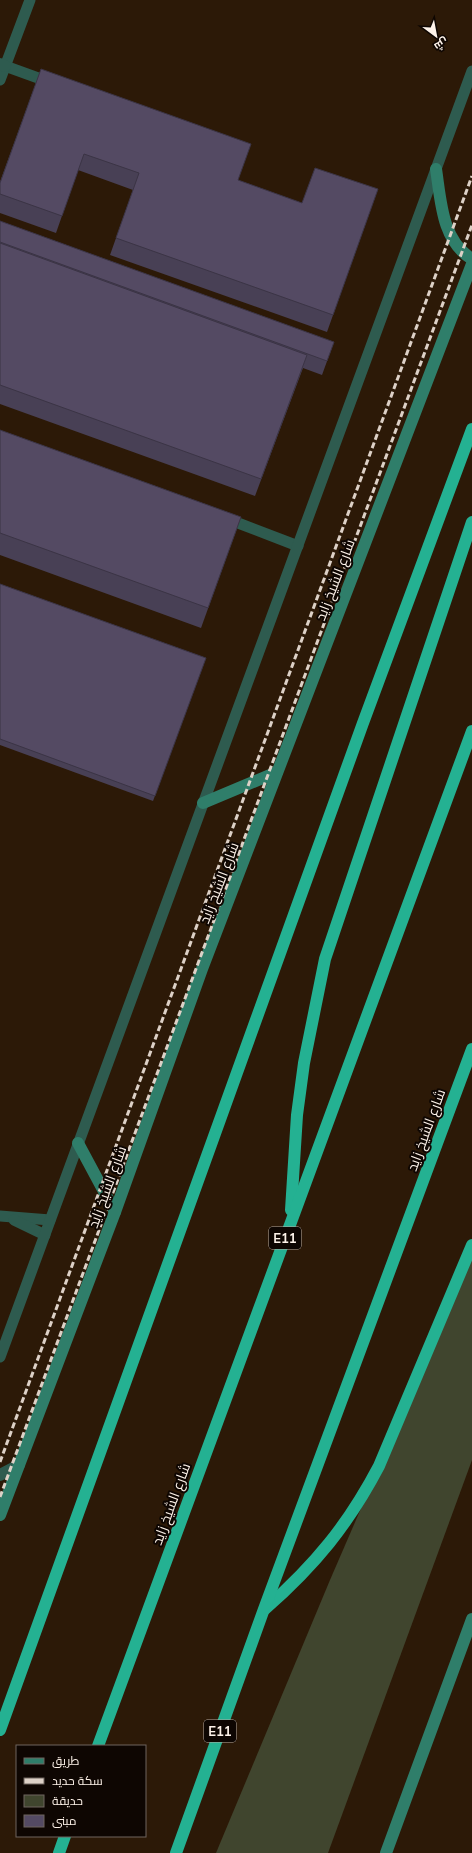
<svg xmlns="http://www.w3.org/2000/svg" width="472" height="1853" viewBox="0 0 472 1853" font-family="Mulish,Cairo,sans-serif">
	<rect width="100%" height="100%" fill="#2c1907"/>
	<polygon fill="#40452e" points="472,1252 472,1460 328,1853 216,1853 330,1580"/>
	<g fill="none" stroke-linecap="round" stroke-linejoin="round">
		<g stroke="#2e5b4f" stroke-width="11">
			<polyline points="5,66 52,83"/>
			<polyline points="0,80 30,0"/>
			<polyline points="225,518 298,546"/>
			<polyline points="0,1216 50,1220"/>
			<polyline points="14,1220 45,1235"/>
			<polyline points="0,1357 472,71"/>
		</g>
		<g stroke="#2e5b4f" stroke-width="12">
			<polyline points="0,64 5,66"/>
			<polyline points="0,1475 19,1465"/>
		</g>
		<g stroke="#2f7e6a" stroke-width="12">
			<path d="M 436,169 C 441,202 442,241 472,259"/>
			<polyline points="203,803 277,772"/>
			<polyline points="78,1143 115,1212"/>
			<polyline points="0,1515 115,1212 202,969 472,264"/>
			<polyline points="386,1853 472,1619"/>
		</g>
		<g stroke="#24b192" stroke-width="12">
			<polyline points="291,1210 297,1115 304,1063 325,959 472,522"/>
			<path d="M 265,1609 C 315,1565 348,1525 379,1466 L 472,1245"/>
			<polyline points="0,1730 363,723 472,429"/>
			<polyline points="98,1746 472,731"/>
			<polyline points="59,1853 65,1836"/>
			<polyline points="176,1853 264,1609 472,1049"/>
		</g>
		<g stroke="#ddd1c7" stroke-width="3" stroke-dasharray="6 3" stroke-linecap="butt">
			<polyline points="0,1462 472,176"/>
			<polyline points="0,1497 472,225"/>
		</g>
	</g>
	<g fill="#484055">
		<polygon points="41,69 238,180 302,203 378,189 327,332 110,255 133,190 78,170 56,233 0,213 0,182"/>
		<polygon points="0,221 334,342 322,375 303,368 255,496 0,404"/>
		<polygon points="0,430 241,517 201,628 0,555"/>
		<polygon points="0,584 206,658 153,801 0,745"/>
	</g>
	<g fill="#544a63" stroke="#3b3445">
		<polygon points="41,69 251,144 238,180 302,203 315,168 378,189 333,315 116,238 139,173 84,154 62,216 0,194 0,183"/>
		<polygon points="0,221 334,342 327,361 0,242"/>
		<polygon points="0,243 307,355 261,479 0,385"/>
		<polygon points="0,430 241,517 208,608 0,533"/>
		<polygon points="0,584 206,658 155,796 0,739"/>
	</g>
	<g text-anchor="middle" stroke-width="4" stroke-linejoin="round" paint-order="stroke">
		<g fill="#0e0602" stroke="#b6aca4" stroke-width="1">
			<rect x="269" y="1227" width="32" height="22" rx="3"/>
			<rect x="204" y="1720" width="32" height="22" rx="3"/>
		</g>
		<g font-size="13" font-weight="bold" fill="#fef3ea">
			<text x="285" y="1243">E11</text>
			<text x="220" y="1736">E11</text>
		</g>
		<g font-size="14" fill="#fef3ea" stroke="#0e0602">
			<text transform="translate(335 580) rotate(-69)" y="5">شارع الشيخ زايد</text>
			<text transform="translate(219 883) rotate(-69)" y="5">شارع الشيخ زايد</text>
			<text transform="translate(426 1130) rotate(-70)" y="5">شارع الشيخ زايد</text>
			<text transform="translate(107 1187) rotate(-70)" y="5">شارع الشيخ زايد</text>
			<text transform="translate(171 1504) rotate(-70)" y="5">شارع الشيخ زايد</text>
		</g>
	</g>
	<rect x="16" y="1745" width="130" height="92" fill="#0e0602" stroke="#6e655f"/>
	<rect x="24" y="1758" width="20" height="6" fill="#2f7e6a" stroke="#6e655f"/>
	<text x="52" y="1765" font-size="12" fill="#fef3ea">طريق</text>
	<rect x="24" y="1778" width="20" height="6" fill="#ddd1c7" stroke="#6e655f"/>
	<text x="52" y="1785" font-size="12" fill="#fef3ea">سكة حديد</text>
	<rect x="24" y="1795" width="20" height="12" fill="#40452e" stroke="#6e655f"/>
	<text x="52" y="1805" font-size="12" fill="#fef3ea">حديقة</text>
	<rect x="24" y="1815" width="20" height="12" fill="#544a63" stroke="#6e655f"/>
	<text x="52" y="1825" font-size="12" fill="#fef3ea">مبنى</text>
	<g transform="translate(436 36) rotate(148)" stroke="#0e0602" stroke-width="3" paint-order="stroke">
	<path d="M0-3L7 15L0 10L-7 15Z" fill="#fef3ea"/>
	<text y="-6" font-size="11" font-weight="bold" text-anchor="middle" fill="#fef3ea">ش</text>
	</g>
</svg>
